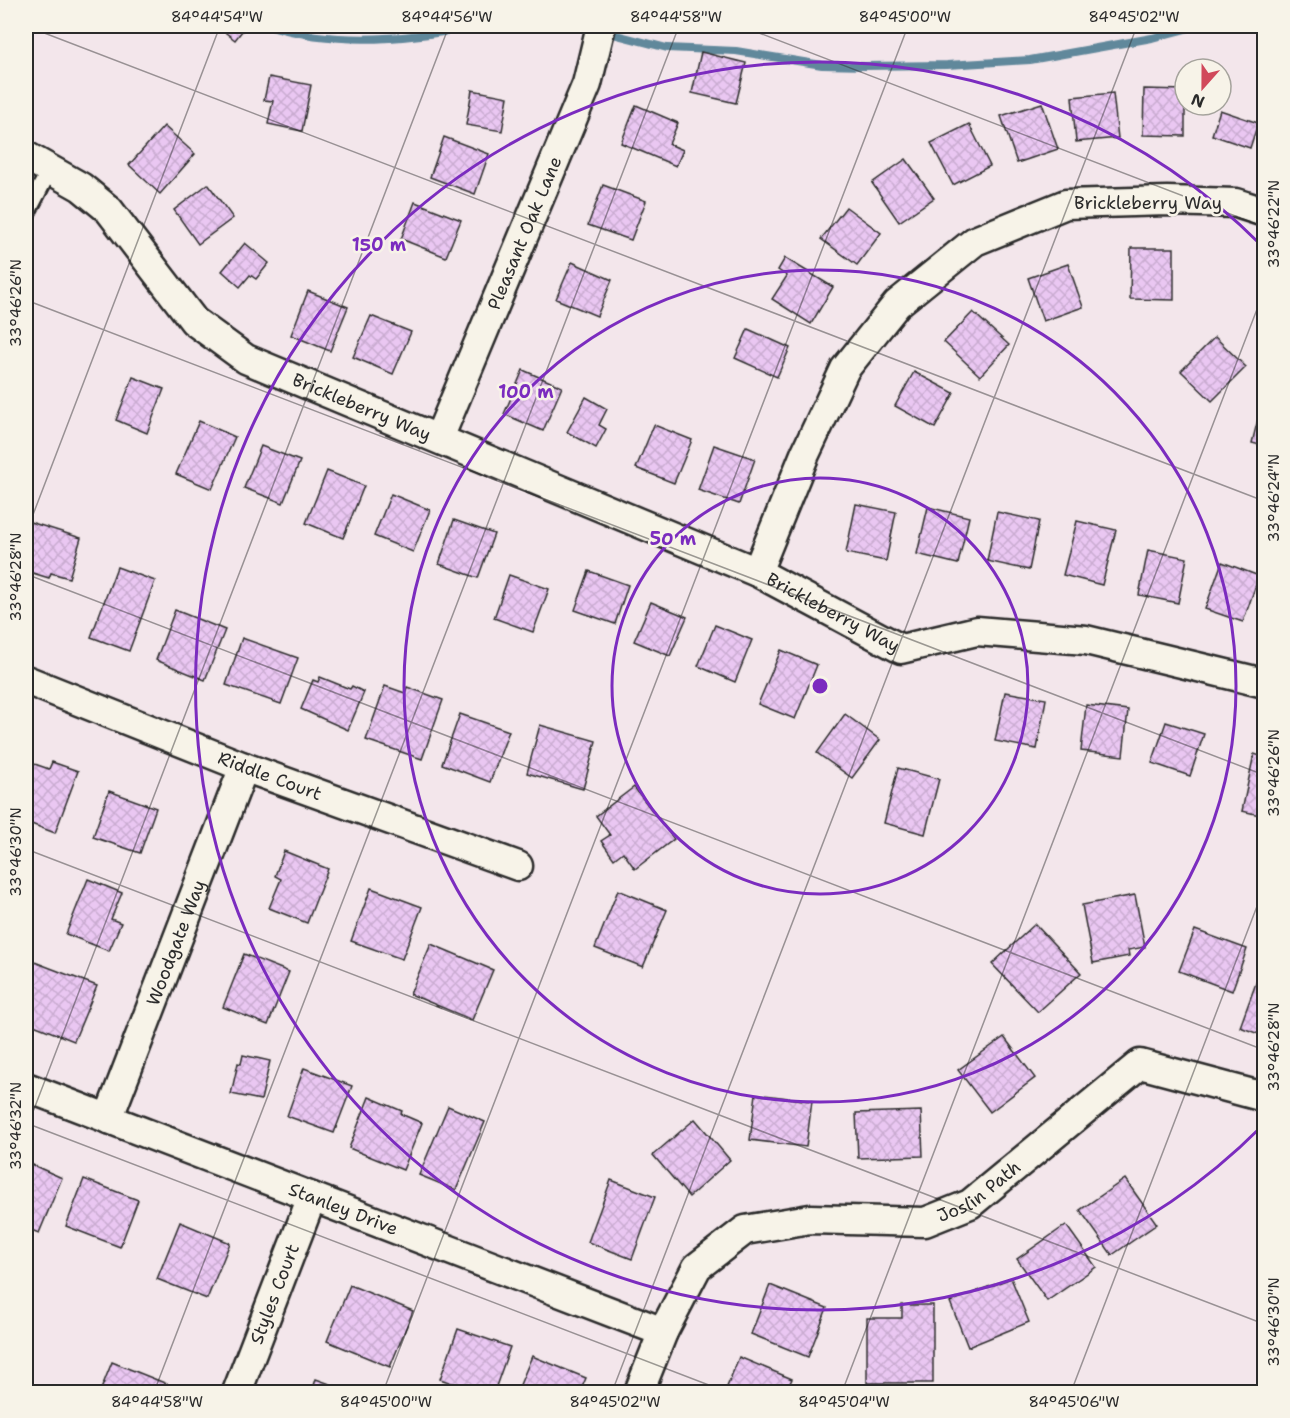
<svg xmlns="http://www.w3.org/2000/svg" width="1290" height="1418" viewBox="0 0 1290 1418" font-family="'Shantell Sans',sans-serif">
	<defs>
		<pattern id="building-cross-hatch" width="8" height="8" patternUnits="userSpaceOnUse" patternTransform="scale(1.5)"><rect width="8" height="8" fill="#eac7f2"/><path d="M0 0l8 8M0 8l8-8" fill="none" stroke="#c9abd0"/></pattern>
	</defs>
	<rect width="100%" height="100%" fill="#f3e6eb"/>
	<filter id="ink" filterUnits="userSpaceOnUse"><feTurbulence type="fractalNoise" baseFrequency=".0167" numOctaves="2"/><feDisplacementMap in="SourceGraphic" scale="12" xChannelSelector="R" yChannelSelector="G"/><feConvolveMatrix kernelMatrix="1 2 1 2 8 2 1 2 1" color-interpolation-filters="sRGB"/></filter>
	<g filter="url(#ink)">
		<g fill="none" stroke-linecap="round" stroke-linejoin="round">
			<g stroke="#61889b" stroke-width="8">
				<path d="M 271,26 C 336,46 408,40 474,26"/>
				<polyline points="605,32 667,48 736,51 822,65 865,66 947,65 1030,60 1152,38 1197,26"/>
			</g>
		</g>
		<g fill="url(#building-cross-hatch)" stroke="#2b2b2b" stroke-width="1.5">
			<polygon points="217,26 246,26 235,40"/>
			<polygon points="701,52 746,63 736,103 692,93"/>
			<polygon points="269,77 311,85 302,131 268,124 273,101 264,100"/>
			<polygon points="1144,89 1185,90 1185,136 1143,135"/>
			<polygon points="472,90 508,97 502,131 466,125"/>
			<polygon points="1113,93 1118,138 1076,142 1072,97"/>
			<polygon points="1042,103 1058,149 1017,163 1001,116"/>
			<polygon points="636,105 678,123 669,144 683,150 676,166 621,143"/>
			<polygon points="1220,110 1258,123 1250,148 1212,135"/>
			<polygon points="969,124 990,166 953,185 931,143"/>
			<polygon points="164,126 195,154 160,194 129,165"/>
			<polygon points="444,137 489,154 475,194 430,177"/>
			<polygon points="906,159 934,198 899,222 872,183"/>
			<polygon points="208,184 233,218 198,244 174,210"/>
			<polygon points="603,185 646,201 631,240 588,225"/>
			<polygon points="415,202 461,220 446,257 401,239"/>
			<polygon points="846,207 881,233 857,265 821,239"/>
			<polygon points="245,243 269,263 256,279 250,275 240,287 222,271"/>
			<polygon points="1131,248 1174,248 1174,300 1130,299"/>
			<polygon points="785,258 833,287 811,324 772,299 787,276 778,270"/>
			<polygon points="572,262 612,280 597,316 556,299"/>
			<polygon points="1068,264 1083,307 1043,321 1028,278"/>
			<polygon points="308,291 348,307 330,351 291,335"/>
			<polygon points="973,312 1009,345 980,376 944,342"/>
			<polygon points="371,316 411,332 393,374 353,357"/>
			<polygon points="748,329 790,348 777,377 735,358"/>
			<polygon points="1215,337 1246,367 1212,401 1181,371"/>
			<polygon points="523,370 562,387 543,431 504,414"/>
			<polygon points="914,372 954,393 935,428 895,406"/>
			<polygon points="133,377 164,389 147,433 116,420"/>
			<polygon points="1264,395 1264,446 1252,443"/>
			<polygon points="586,397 607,409 599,425 606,429 596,448 567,432"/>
			<polygon points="199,421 235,437 212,489 176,474"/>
			<polygon points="654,425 692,440 674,483 636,468"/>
			<polygon points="714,445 755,459 739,504 698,490"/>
			<polygon points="261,446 300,461 283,503 244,488"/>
			<polygon points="327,471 364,486 343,538 306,523"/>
			<polygon points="391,494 430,510 413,552 374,536"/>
			<polygon points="856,504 896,512 886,561 846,553"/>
			<polygon points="928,507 969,517 958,564 917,554"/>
			<polygon points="997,512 1039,521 1029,570 987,561"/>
			<polygon points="454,520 494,534 478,578 439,564"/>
			<polygon points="1077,521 1116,530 1102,585 1063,575"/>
			<polygon points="30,522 81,538 69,578 51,573 49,578 26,571 26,537"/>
			<polygon points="1148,550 1187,558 1178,603 1139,595"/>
			<polygon points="1222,562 1259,576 1243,622 1205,609"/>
			<polygon points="117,567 155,581 129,651 91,637"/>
			<polygon points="589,571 628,585 615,624 575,610"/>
			<polygon points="509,575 549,589 533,632 494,618"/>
			<polygon points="651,602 687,617 670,656 634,641"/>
			<polygon points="175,610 225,630 205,680 156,660"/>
			<polygon points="715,625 752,640 735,682 698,666"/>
			<polygon points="242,638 298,658 281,704 226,685"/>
			<polygon points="781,650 817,665 795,719 758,704"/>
			<polygon points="320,677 350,689 352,686 364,692 348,730 301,709 313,680 318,682"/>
			<polygon points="385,686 405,693 407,687 443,700 422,759 366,740"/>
			<polygon points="1005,692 1046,699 1037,749 995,741"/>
			<polygon points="1086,705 1128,710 1123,756 1081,751"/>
			<polygon points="460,714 509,731 490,782 442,764"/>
			<polygon points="845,714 880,740 852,778 817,753"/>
			<polygon points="1166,722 1204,734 1190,776 1152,763"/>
			<polygon points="540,725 596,741 583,789 527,773"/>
			<polygon points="1254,754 1264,757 1264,816 1242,811"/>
			<polygon points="26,761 49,769 52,762 78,771 55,833 26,822"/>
			<polygon points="898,768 939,779 925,834 884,823"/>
			<polygon points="634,787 674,839 635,869 623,852 614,859 601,841 610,835 596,816"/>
			<polygon points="109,791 156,808 140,853 93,837"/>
			<polygon points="284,851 328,869 307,923 269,908 281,879 275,876"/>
			<polygon points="88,879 122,893 111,919 121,923 109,951 66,934"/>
			<polygon points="371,888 422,907 402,959 351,941"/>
			<polygon points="618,890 667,910 643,967 595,948"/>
			<polygon points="1135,895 1145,947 1128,950 1129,956 1093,963 1082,905"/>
			<polygon points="1035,924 1081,973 1038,1012 992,964"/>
			<polygon points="1195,930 1247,949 1232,991 1179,971"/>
			<polygon points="431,944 493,970 472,1020 410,994"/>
			<polygon points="244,954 289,972 268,1025 223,1007"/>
			<polygon points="32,961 97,986 74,1041 26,1022 26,978"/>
			<polygon points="1260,972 1264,974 1264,1036 1240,1027"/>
			<polygon points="1004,1037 1035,1078 990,1112 958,1070"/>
			<polygon points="243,1055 270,1061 261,1100 231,1094 238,1063 241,1064"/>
			<polygon points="304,1068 352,1086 334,1133 287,1116"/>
			<polygon points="756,1094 812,1101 806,1147 750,1140"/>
			<polygon points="369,1097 402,1111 401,1114 422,1123 403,1170 349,1148"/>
			<polygon points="448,1106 485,1122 456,1190 419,1175"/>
			<polygon points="921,1111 923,1156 858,1158 856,1113"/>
			<polygon points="695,1119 730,1160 689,1197 653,1155"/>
			<polygon points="26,1162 62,1178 39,1233 26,1228"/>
			<polygon points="84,1179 138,1200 120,1247 66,1226"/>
			<polygon points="1125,1179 1157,1224 1112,1255 1080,1210"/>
			<polygon points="611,1180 655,1197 632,1259 588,1242"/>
			<polygon points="180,1222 230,1243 207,1299 157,1279"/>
			<polygon points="1066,1225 1096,1267 1047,1301 1017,1259"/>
			<polygon points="1011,1278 1029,1322 968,1347 950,1302"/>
			<polygon points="350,1285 413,1311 390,1367 327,1341"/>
			<polygon points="770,1285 827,1308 808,1357 751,1334"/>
			<polygon points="902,1305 933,1305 933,1383 867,1383 867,1318 902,1318"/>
			<polygon points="458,1329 510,1347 494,1392 478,1392 440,1379"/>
			<polygon points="532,1356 586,1378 580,1392 517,1392"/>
			<polygon points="739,1357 792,1379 786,1392 725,1392"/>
			<polygon points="112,1362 167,1384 164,1392 100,1392"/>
			<polygon points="316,1379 352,1392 312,1392"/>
		</g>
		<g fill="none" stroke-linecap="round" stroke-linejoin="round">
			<g stroke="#2b2b2b" stroke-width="20">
				<polyline id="lane" points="26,215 50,169"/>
			</g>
			<g stroke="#2b2b2b" stroke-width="33">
				<g id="street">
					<path id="s1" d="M 26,156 L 81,187 L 109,210 L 194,321 L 246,359 L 757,572"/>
					<path id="s2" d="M 1264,212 L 1236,203 L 1167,201 L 1066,204 L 975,241 L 897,304 L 845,369 L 805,454 L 757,572 L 901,649 L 977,631 L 1086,640 L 1264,683"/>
					<path id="s3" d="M 439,438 L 587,84 L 601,26"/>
					<path id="s4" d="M 26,680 L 244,767 L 518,866"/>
					<path id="s5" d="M 26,1087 L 663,1332"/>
					<path id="s6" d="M 108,1119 L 244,767"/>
					<path id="s7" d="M 237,1392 L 312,1197"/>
					<path id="s8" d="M 639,1392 L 663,1332 L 697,1267 L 745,1230 L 810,1219 L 925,1222 L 970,1204 L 1140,1064 L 1264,1097"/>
				</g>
			</g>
			<use href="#lane" stroke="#f7f3e8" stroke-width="15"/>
			<use href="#street" stroke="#f7f3e8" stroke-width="28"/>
		</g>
	</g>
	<path fill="none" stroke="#2b2b2b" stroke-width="1.5" stroke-opacity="0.45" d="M 26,26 L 1264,501M 741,26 L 1264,227M 26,300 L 1264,775M 26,533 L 220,26M 26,574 L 1264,1050M 26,849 L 1264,1324M 26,1123 L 727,1392M 26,1130 L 449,26M 154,1392 L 679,26M 383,1392 L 908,26M 612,1392 L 1137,26M 842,1392 L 1264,291M 1071,1392 L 1264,888"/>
	<g fill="none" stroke="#7b2cbf" stroke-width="3">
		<circle cx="820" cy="686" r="208"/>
		<circle cx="820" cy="686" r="416"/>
		<path d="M1261 1127A624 624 0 1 1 1261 245"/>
	</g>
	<g text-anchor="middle" stroke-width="5" stroke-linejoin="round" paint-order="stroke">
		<g font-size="18" fill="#2b2b2b" stroke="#f7f3e8">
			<text x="1148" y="209">Brickleberry Way</text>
			<text dy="6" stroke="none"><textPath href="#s3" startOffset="222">Pleasant Oak Lane</textPath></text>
			<text dy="6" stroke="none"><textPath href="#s1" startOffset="429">Brickleberry Way</textPath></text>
			<text dy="6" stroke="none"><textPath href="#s2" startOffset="789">Brickleberry Way</textPath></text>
			<text dy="6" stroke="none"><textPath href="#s4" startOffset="262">Riddle Court</textPath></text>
			<text dy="6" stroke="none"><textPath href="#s6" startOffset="189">Woodgate Way</textPath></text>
			<text dy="6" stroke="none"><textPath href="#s8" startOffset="442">Joslin Path</textPath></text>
			<text dy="6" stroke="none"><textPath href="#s5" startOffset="340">Stanley Drive</textPath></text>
			<text dy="6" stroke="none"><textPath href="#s7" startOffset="105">Styles Court</textPath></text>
		</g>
	</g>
	<circle cx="820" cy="686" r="9" fill="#7b2cbf" stroke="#f7f3e8" stroke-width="3"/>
	<g font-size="18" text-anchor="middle" font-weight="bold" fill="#7b2cbf" stroke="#f7f3e8" stroke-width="5" stroke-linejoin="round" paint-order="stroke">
		<text x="379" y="251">150 m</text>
		<text x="526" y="398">100 m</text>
		<text x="673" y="545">50 m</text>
	</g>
	<rect width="1290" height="1418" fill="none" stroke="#f7f3e8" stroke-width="66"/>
	<g transform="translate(1203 87) rotate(201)"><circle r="28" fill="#f7f3e8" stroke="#a5a39c" stroke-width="1.5"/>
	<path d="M0-4.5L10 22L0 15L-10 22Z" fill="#d1495b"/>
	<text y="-9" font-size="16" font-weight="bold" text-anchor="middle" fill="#2b2b2b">N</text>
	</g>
	<rect x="33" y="33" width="1224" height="1352" fill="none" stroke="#2b2b2b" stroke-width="2"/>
	<g font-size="15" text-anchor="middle" fill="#2b2b2b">
		<text x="217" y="22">84°44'54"W</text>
		<text x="447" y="22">84°44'56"W</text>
		<text x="676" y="22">84°44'58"W</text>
		<text x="905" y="22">84°45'00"W</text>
		<text x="1134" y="22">84°45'02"W</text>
		<text transform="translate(1274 224) rotate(-90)" y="5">33°46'22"N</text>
		<text transform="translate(16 303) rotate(-90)" y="5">33°46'26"N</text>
		<text transform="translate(1274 498) rotate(-90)" y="5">33°46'24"N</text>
		<text transform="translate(16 577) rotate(-90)" y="5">33°46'28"N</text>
		<text transform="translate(1274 773) rotate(-90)" y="5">33°46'26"N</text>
		<text transform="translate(16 852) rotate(-90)" y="5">33°46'30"N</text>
		<text transform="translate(1274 1047) rotate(-90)" y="5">33°46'28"N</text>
		<text transform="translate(16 1126) rotate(-90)" y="5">33°46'32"N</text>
		<text transform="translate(1274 1322) rotate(-90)" y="5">33°46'30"N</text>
		<text x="157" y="1407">84°44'58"W</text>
		<text x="386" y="1407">84°45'00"W</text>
		<text x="615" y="1407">84°45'02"W</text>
		<text x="844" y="1407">84°45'04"W</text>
		<text x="1074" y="1407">84°45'06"W</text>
	</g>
</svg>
